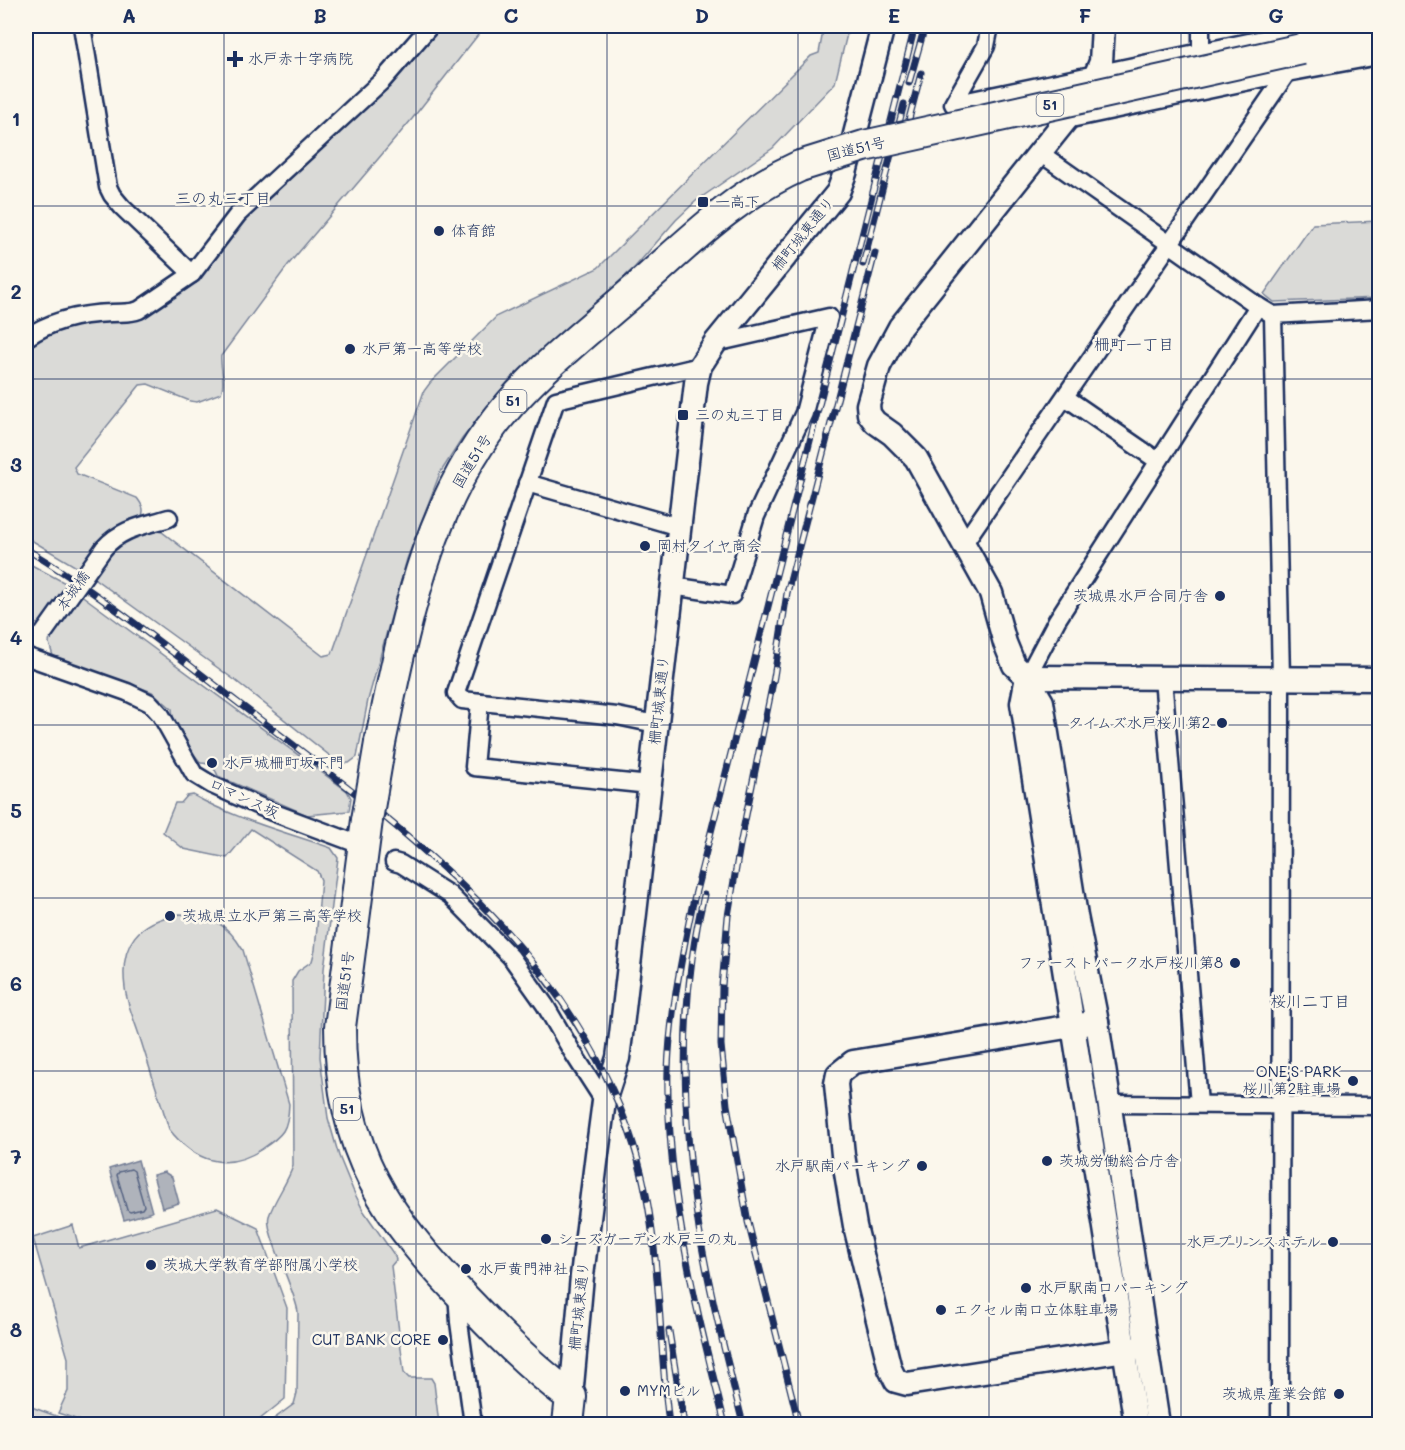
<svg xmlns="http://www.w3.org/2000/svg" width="1405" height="1450" viewBox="0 0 1405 1450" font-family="Mali,'Klee One',sans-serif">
	<rect width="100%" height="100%" fill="#fbf7ec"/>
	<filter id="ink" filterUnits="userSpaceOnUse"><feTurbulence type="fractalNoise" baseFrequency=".0167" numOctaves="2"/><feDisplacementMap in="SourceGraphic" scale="12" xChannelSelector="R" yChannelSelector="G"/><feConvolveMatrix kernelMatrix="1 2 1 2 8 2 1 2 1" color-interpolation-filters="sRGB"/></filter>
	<g filter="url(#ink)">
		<g fill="#dadad7" stroke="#7a849a" stroke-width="1.5">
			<path d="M 437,26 L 485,26 L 412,119 L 288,265 L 221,356 C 220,368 226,382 221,393 L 197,402 L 190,401 L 148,384 L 140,385 L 74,467 L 77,474 L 137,498 C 143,506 145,510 141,519 C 104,530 103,537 82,567 L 78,568 L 26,537 L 26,347 L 36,339 L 72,324 L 118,320 L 138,320 L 190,287 L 236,224 Z"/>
			<path d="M 824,26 L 849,26 L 835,83 L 773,148 L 696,201 L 676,220 L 635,267 L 584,314 L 538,352 L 510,379 L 462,439 L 440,473 L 407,559 L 368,700 L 357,757 L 349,763 L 339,763 L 236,681 L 95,579 L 94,575 C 117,540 116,541 157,531 L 162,532 L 323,656 L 332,654 L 424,391 L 430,383 L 497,316 L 598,268 L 811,56 L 819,53 Z"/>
			<polygon points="1379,221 1379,298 1274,302 1264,294 1313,224"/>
			<polygon points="26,562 69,585 41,623 26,625"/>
			<path d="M 80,594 L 347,791 L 351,798 L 349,811 L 307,815 L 218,776 C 215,768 209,763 201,763 L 192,752 L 173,718 L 172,709 L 152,692 L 53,656 L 49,643 L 50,638 Z"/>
			<path d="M 193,795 C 235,819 285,832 331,848 L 338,858 L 324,969 L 320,1057 L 328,1118 L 339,1156 L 353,1190 L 363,1210 L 395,1256 L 396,1260 L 391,1266 L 404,1373 L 409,1378 L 431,1378 L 434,1383 L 439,1424 L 267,1424 L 294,1404 L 297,1393 L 298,1312 C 295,1290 264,1231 269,1216 C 275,1198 287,1184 293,1166 L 292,981 L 298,971 L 312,961 L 315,950 L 321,880 L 317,871 L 251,829 L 227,858 L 184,849 L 163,832 L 175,803 L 181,803 L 187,796 Z"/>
			<path d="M 180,914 C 212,916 226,922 243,950 L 289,1104 C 288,1130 283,1135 262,1149 C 226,1173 194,1161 169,1129 C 160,1099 150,1070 141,1041 C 136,1024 127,1005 125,988 C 119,944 138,921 180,914 Z"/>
			<polygon points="217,1208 258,1228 287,1308 285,1399 254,1424 90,1424 58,1413 68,1391 68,1358 33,1238 73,1225 79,1248"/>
			<polygon points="26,1405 78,1424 26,1424"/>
		</g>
		<g fill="#afb3bb" stroke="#747e96" stroke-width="1.5">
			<polygon points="138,1160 152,1212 124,1220 109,1169"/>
			<polygon points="164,1172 172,1177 179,1203 162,1208 153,1175"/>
		</g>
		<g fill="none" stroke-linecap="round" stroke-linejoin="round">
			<polygon stroke="#566483" stroke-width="1.5" points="131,1169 134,1171 144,1206 142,1209 130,1212 127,1210 117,1175 119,1172"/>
			<g stroke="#1b2f5e" stroke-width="21">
				<g id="street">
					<polyline points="82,26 108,187 112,195 122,207 192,274"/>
					<polyline points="990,26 986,46 953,104 1325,26"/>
					<polyline points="1201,26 1201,53"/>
					<polyline points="1066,120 1287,73 1373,57 1380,49"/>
					<polyline points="1040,153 1258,306 1273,315 1380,309"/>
					<polyline points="1273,315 1281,678 1280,1424"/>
					<path d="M 26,338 C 51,320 81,314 111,313 C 121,312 129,314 139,310 L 192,274 L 238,214 L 383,80 L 430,26"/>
					<polyline points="1065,397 1158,461"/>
					<polyline points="527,483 679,527"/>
					<polyline points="964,543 1287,73"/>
					<path d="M 104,548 C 122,528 143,526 169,518"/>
					<polyline points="672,586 732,595 756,516 804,413 829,317 715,343"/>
					<polyline points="28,657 127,692 150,703 161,715 194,774 212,785 272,812 363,846"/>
					<polyline points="1027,677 1057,620 1258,306"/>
					<polyline points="1163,678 1199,1104"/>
					<polyline points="480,702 474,767 650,785"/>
					<polyline points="656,724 617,716 462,700 456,693 556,400 700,366"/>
					<polyline points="394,862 401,864 450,895 511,957 545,1005 573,1053 604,1101"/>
					<polyline points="1110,1104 1380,1106"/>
					<polyline points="457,1292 459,1322 473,1424"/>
				</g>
			</g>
			<g stroke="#1b2f5e" stroke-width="27">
				<g id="secondary">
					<polyline points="1103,26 1101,62 1089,91 900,327 879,366 868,405 869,414 875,422 892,434 916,458 991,593 1005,643 1014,665 1027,677 1042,702 1076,916 1097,1022 1158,1424"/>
					<polyline points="1027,677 1022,703 1136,1424"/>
					<polyline points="1027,677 1380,679"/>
					<polyline points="1097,1022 853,1062 838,1074 836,1084 843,1155 855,1226 890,1369 896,1381 907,1384 1145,1347"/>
					<polyline points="571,1397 582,1276 597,1154 604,1101 618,1058 621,1035 696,383 700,366 715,343 838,192 845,173 883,26"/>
				</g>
			</g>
			<g stroke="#1b2f5e" stroke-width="34">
				<g id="highway">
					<polyline points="1302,49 1380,33"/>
					<path d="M 380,743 C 405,625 427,497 510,404 C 548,361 595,325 637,288 C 690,241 735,195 800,166"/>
					<path d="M 367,820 L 340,1027 C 340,1152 386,1218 471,1305 C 502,1338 535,1370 571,1397 L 568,1424"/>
				</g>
			</g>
			<use href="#street" stroke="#fbf7ec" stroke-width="16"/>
			<use href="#secondary" stroke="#fbf7ec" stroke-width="22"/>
			<use href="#highway" stroke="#fbf7ec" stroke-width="30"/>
			<g stroke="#1b2f5e" stroke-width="7">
				<g id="rail">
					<polyline points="909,83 925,26"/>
					<polyline points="909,119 921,73"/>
					<polyline points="863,264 904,104"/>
					<path d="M 26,549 C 103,595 174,654 245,708 C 396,824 556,937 626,1123 C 663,1220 656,1323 669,1424"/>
					<path d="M 704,895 C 678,1002 682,1121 699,1229 C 710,1295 727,1360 743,1424"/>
					<polyline points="669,1331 684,1424"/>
					<path d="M 725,1424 C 702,1333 679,1242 671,1147 C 669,1121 667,1096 668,1070 C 670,1015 681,961 692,907 L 915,26"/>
					<polyline points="799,1424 748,1222 727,1105 721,1045 722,986 728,916 740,845 774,677 787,593 875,253"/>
				</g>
			</g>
			<use href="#rail" stroke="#fbf7ec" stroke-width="4.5" stroke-dasharray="14" stroke-linecap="butt"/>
			<g stroke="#1b2f5e" stroke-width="21" stroke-linecap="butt">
				<polyline id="street-bridge" points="43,634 104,548"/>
			</g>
			<g stroke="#1b2f5e" stroke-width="34" stroke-linecap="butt">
				<g id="highway-bridge">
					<polyline points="800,166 864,146 1302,49"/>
					<polyline points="367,820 380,743"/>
				</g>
			</g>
			<use href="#street-bridge" stroke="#fbf7ec" stroke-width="16"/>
			<use href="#highway-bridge" stroke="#fbf7ec" stroke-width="30"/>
		</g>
	</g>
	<path fill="none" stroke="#1b2f5e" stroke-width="1.5" stroke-opacity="0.55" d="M 224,26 L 224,1424M 416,26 L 416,1424M 607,26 L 607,1424M 798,26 L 798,1424M 989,26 L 989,1424M 1181,26 L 1181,1424M 26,206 L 1380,206M 26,379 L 1380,379M 26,552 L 1380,552M 26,725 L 1380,725M 26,898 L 1380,898M 26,1071 L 1380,1071M 26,1244 L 1380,1244"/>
	<g fill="#1b2f5e" stroke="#fbf7ec" stroke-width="2">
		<path d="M232 50h6v6h6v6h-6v6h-6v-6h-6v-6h6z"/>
		<rect x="697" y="196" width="12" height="12" rx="3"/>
		<circle cx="439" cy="231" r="6"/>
		<circle cx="350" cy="349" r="6"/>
		<rect x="677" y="409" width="12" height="12" rx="3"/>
		<circle cx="645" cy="546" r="6"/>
		<circle cx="1220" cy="596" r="6"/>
		<circle cx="1222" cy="723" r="6"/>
		<circle cx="212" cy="763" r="6"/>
		<circle cx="170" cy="916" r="6"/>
		<circle cx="1235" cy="963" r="6"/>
		<circle cx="1353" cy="1081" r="6"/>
		<circle cx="1047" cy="1161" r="6"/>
		<circle cx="922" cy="1166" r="6"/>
		<circle cx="546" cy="1239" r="6"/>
		<circle cx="1333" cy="1242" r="6"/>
		<circle cx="151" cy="1265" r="6"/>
		<circle cx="466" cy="1269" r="6"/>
		<circle cx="1026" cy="1288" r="6"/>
		<circle cx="941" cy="1310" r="6"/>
		<circle cx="443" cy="1340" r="6"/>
		<circle cx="625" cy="1391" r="6"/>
		<circle cx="1339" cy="1394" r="6"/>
	</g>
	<g text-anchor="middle" stroke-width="5" stroke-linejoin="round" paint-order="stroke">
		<g fill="#fbf7ec" stroke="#5e6b89" stroke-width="1.5">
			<rect x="1036.5" y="94" width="27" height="22" rx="4.5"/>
			<rect x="499.5" y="390" width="27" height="22" rx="4.5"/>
			<rect x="333.5" y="1098" width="27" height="22" rx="4.5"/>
		</g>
		<g font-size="14" font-weight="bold" fill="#1b2f5e">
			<text x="1050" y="110">51</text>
			<text x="513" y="406">51</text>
			<text x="347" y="1114">51</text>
		</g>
		<g font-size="15" fill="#1b2f5e" stroke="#fbf7ec" text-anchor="start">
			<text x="248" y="64">水戸赤十字病院</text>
			<text x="715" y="207">一高下</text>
			<text x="451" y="236">体育館</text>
			<text x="362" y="354">水戸第一高等学校</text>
			<text x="695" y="420">三の丸三丁目</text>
			<text x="657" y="551">岡村タイヤ商会</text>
			<text x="1208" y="601" text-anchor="end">茨城県水戸合同庁舎</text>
			<text x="1210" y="728" text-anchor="end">タイムズ水戸桜川第2</text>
			<text x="224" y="768">水戸城柵町坂下門</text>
			<text x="182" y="921">茨城県立水戸第三高等学校</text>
			<text x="1223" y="968" text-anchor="end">ファーストパーク水戸桜川第8</text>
			<text x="1341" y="1077" text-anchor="end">ONE'S PARK<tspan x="1341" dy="17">桜川第2駐車場</tspan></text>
			<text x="1059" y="1166">茨城労働総合庁舎</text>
			<text x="910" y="1171" text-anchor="end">水戸駅南パーキング</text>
			<text x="558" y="1244">シーズガーデン水戸三の丸</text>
			<text x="1321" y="1247" text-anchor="end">水戸プリンスホテル</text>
			<text x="163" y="1270">茨城大学教育学部附属小学校</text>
			<text x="478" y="1274">水戸黄門神社</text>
			<text x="1038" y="1293">水戸駅南口パーキング</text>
			<text x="953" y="1315">エクセル南口立体駐車場</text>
			<text x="431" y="1345" text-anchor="end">CUT BANK CORE</text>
			<text x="637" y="1396">MYMビル</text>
			<text x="1327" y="1399" text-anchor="end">茨城県産業会館</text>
		</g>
		<g font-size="15" fill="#1b2f5e" stroke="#fbf7ec">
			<text transform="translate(856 149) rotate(-14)" y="5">国道51号</text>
			<text transform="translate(803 234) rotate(-51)" y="5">柵町城東通り</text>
			<text transform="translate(472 461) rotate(-59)" y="5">国道51号</text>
			<text transform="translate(73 591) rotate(-55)" y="5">本城橋</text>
			<text transform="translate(659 700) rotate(-84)" y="5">柵町城東通り</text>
			<text transform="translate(244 798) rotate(25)" y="5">ロマンス坂</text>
			<text transform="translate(345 981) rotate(-83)" y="5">国道51号</text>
			<text transform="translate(579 1306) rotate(-84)" y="5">柵町城東通り</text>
		</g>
		<g font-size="16" fill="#1b2f5e" stroke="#fbf7ec">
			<text x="223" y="204">三の丸三丁目</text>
			<text x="1134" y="350">柵町一丁目</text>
			<text x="1310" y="1007">桜川二丁目</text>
		</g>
	</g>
	<rect width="1405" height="1450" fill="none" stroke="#fbf7ec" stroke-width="66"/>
	<rect x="33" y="33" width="1339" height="1384" fill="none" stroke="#1b2f5e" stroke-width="2"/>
	<g font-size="20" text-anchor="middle" font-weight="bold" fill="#1b2f5e">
		<text x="129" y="23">A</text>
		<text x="320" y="23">B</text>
		<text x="511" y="23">C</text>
		<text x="702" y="23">D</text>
		<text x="894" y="23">E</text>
		<text x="1085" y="23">F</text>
		<text x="1276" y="23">G</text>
		<text x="16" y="126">1</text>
		<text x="16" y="299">2</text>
		<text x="16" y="472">3</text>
		<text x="16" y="645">4</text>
		<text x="16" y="818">5</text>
		<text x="16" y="991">6</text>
		<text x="16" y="1164">7</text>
		<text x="16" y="1337">8</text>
	</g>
</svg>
